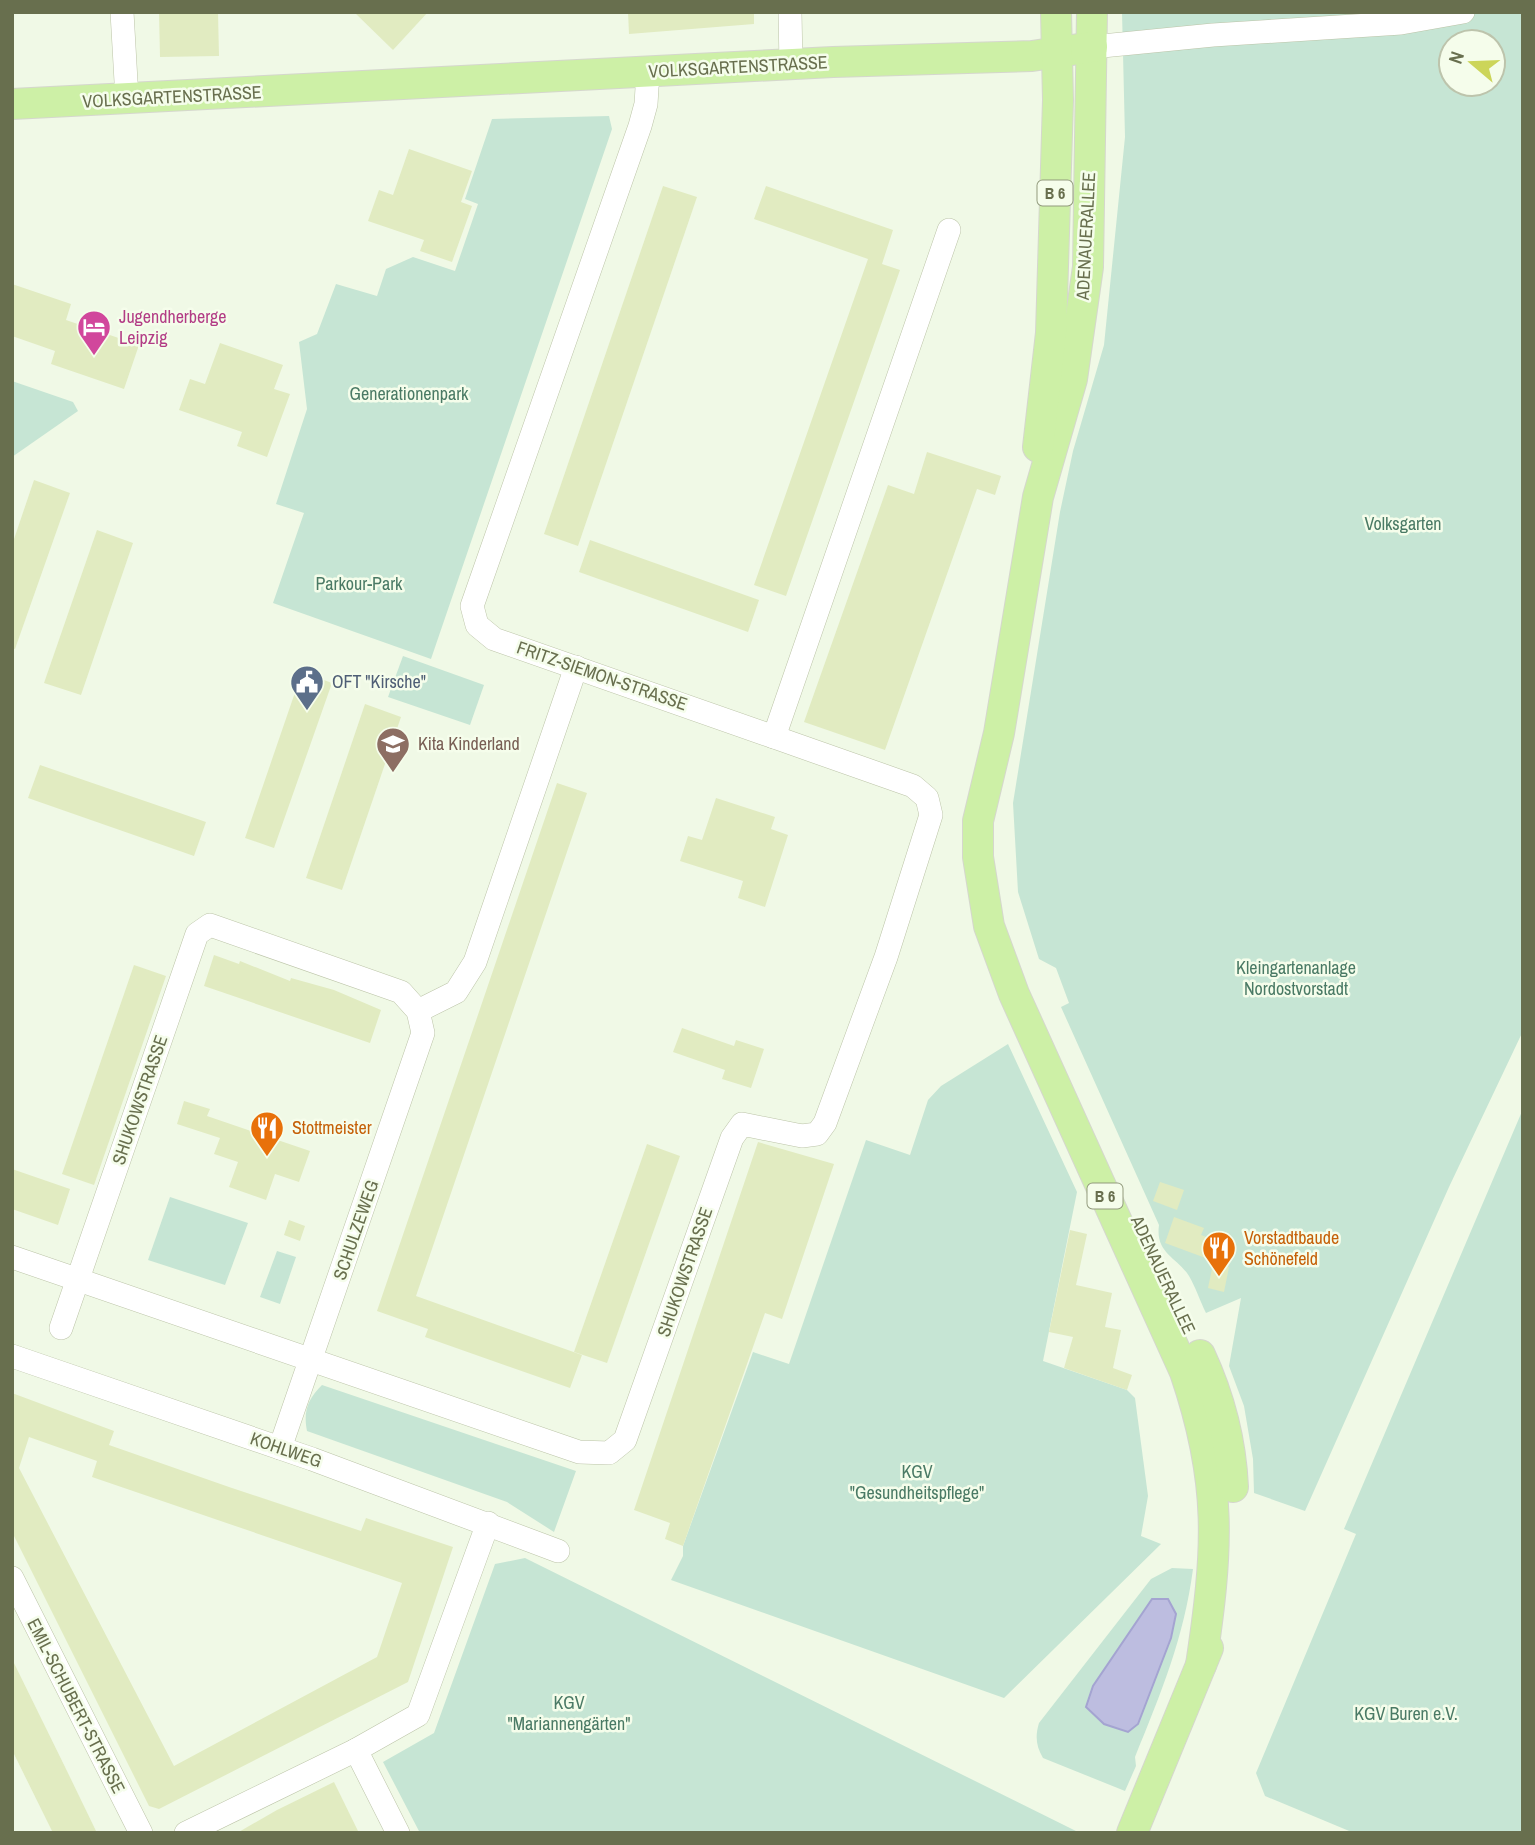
<svg xmlns="http://www.w3.org/2000/svg" width="1535" height="1845" viewBox="0 0 1535 1845" font-family="'Archivo Narrow',sans-serif">
	<rect width="100%" height="100%" fill="#f0f9e6"/>
	<g fill="#c6e5d4" fill-rule="evenodd">
		<path d="M 1122,12 L 1523,12 L 1523,1031 L 1449,1187 L 1305,1511 L 1254,1493 L 1253,1459 L 1244,1406 L 1229,1366 L 1241,1298 L 1206,1313 C 1200,1301 1196,1288 1189,1276 C 1177,1257 1155,1253 1159,1225 L 1061,1007 L 1069,1003 L 1056,968 L 1039,959 L 1018,892 L 1013,803 L 1060,512 L 1073,451 L 1104,345 L 1125,137 ZM 1451,42 L 1493,42 L 1493,84 L 1451,84 Z"/>
		<polygon points="609,116 612,129 431,659 273,603 304,513 276,504 307,409 299,342 317,334 336,284 377,296 386,269 413,257 455,271 478,204 465,199 492,119"/>
		<polygon points="12,381 73,402 78,411 12,457"/>
		<polygon points="403,656 484,685 470,725 388,697"/>
		<polygon points="1008,1044 1077,1192 1043,1361 1127,1390 1135,1398 1148,1496 1141,1536 1161,1544 1004,1698 671,1580 683,1556 683,1546 753,1352 789,1364 866,1140 910,1155 928,1100 941,1086"/>
		<polygon points="1523,1109 1523,1833 1354,1833 1265,1796 1256,1773 1356,1534 1344,1529"/>
		<polygon points="170,1197 248,1223 225,1285 148,1260"/>
		<polygon points="277,1251 296,1257 280,1304 260,1297"/>
		<path d="M 322,1385 L 576,1471 L 554,1532 L 507,1502 L 307,1431 C 303,1411 308,1399 322,1385 Z"/>
		<polygon points="525,1558 1080,1833 420,1833 383,1762 434,1733 495,1564"/>
		<path d="M 1172,1568 L 1193,1569 C 1184,1638 1161,1693 1135,1757 L 1136,1766 L 1125,1791 L 1043,1758 C 1036,1746 1035,1736 1039,1723 L 1151,1579 Z"/>
	</g>
	<polygon fill="#bdbde0" stroke="#a4a4d1" stroke-width="2" points="1152,1599 1168,1599 1176,1614 1171,1638 1138,1724 1128,1732 1104,1724 1086,1707 1093,1686"/>
	<g fill="#e1ebc1" fill-rule="evenodd">
		<polygon points="159,12 218,12 219,56 160,57"/>
		<polygon points="354,12 428,12 393,50"/>
		<polygon points="628,12 754,12 754,24 629,34"/>
		<polygon points="409,149 472,171 461,202 472,206 452,262 420,251 424,240 368,221 379,190 393,195"/>
		<polygon points="663,186 697,197 578,546 544,534"/>
		<polygon points="766,186 893,230 882,264 900,270 786,596 754,585 868,259 754,219"/>
		<polygon points="12,284 71,304 66,320 139,345 124,389 51,364 55,351 12,336"/>
		<polygon points="220,343 283,365 274,389 290,394 267,457 237,446 242,432 179,410 190,379 205,384"/>
		<polygon points="927,452 1001,476 995,495 977,489 885,750 804,722 888,485 914,494"/>
		<polygon points="34,480 70,493 15,649 12,648 12,545"/>
		<polygon points="97,530 133,543 81,695 44,683"/>
		<polygon points="590,540 759,600 748,632 579,572"/>
		<polygon points="302,672 332,683 274,848 245,838"/>
		<polygon points="365,704 401,717 342,890 306,878"/>
		<polygon points="40,765 206,822 194,856 28,798"/>
		<polygon points="557,783 587,793 416,1296 582,1355 570,1388 425,1337 428,1329 377,1311"/>
		<polygon points="716,798 775,817 771,829 788,835 765,907 738,898 743,881 680,861 688,836 702,840"/>
		<polygon points="214,955 239,964 240,961 290,981 291,978 334,990 381,1010 370,1043 204,986"/>
		<polygon points="134,965 166,976 94,1185 62,1174"/>
		<polygon points="682,1028 734,1046 736,1040 764,1049 751,1088 722,1079 725,1070 673,1052"/>
		<polygon points="184,1101 210,1109 207,1116 310,1151 299,1182 275,1174 266,1200 229,1187 238,1162 214,1154 220,1138 177,1124"/>
		<polygon points="758,1142 834,1164 782,1319 765,1313 683,1546 665,1539 670,1523 634,1510"/>
		<polygon points="647,1144 680,1156 607,1363 574,1352"/>
		<polygon points="12,1169 70,1189 58,1225 12,1209"/>
		<polygon points="1160,1182 1184,1190 1177,1210 1153,1201"/>
		<polygon points="1174,1217 1204,1228 1201,1235 1226,1244 1219,1263 1165,1243"/>
		<polygon points="289,1220 305,1226 300,1241 284,1235"/>
		<polygon points="1070,1230 1087,1234 1076,1285 1112,1293 1105,1327 1121,1330 1113,1368 1132,1375 1127,1390 1064,1368 1073,1337 1049,1332"/>
		<polygon points="1213,1264 1229,1267 1224,1292 1208,1288"/>
		<path d="M 12,1393 L 114,1431 L 109,1445 L 229,1487 L 361,1531 L 366,1518 L 453,1547 L 408,1682 L 159,1809 L 149,1806 L 12,1532 ZM 29,1437 L 97,1461 L 92,1477 L 402,1583 L 377,1657 L 174,1766 L 19,1468 Z"/>
		<polygon points="12,1659 67,1771 97,1833 53,1833 12,1750"/>
		<polygon points="334,1782 359,1833 237,1833 277,1810"/>
	</g>
	<g fill="none" stroke-linecap="round" stroke-linejoin="round">
		<g stroke="#bcc4a8" stroke-width="24">
			<g id="minor">
				<polyline points="122,12 127,99"/>
				<polyline points="790,12 791,65"/>
				<polyline points="1092,47 1213,35 1401,23 1463,12"/>
				<polyline points="648,72 646,104 640,126 472,606 477,625 494,639 774,737 949,230"/>
				<polyline points="418,1011 456,992 475,962 576,667"/>
				<polyline points="12,1257 579,1452 609,1453 625,1440 732,1138 742,1124 802,1136 817,1134 825,1123 886,957 931,815 927,798 913,786 774,737"/>
				<polyline points="61,1328 197,934 210,925 401,992 418,1011 423,1033 280,1448"/>
				<polyline points="12,1356 312,1459 558,1551"/>
				<polyline points="12,1578 141,1833"/>
				<polyline points="356,1750 398,1833"/>
				<polyline points="186,1833 356,1750 418,1715 488,1523"/>
			</g>
		</g>
		<g stroke="#d5d7cd" stroke-width="32">
			<g id="major">
				<path d="M 1092,12 L 1088,267 L 1072,379 L 1038,497 L 999,733 L 978,821 L 978,857 L 989,926 L 1014,994 L 1185,1372 C 1223,1483 1218,1551 1201,1665"/>
				<polyline points="12,104 833,62 1032,56 1092,47"/>
				<polyline points="1038,447 1051,333 1058,100 1056,12"/>
				<path d="M 1200,1355 C 1219,1396 1231,1442 1233,1487"/>
				<polyline points="1132,1833 1208,1648"/>
			</g>
		</g>
		<use href="#minor" stroke="#fff" stroke-width="23"/>
		<use href="#major" stroke="#cdf0a6" stroke-width="30"/>
	</g>
	<defs>
		<g id="hotel-pin" transform="scale(1.75)"><path d="M0 17L-7.5 6A9.5 9.5 0 1 1 7.5 6Z" fill="#d1479c" stroke="#f5fdeb"/><path d="M-6-4.5h1.5V1H6V5H4.5V3h-9V5H-6ZM-4 0a1.8 1.8 0 1 1 3.6 0ZM.5 0V-2.5h3Q6-2.5 6 0Z" fill="#fff"/></g>
		<g id="civic-pin" transform="scale(1.75)"><path d="M0 17L-7.5 6A9.5 9.5 0 1 1 7.5 6Z" fill="#5c6f8a" stroke="#f5fdeb"/><path d="M-.6-6.5H3V-4.5H.6V-3L4-1V1h2V6H-6V1h2V-1L-.6-3ZM-1.2 2.5V6h2.4V2.5Z" fill="#fff"/></g>
		<g id="school-pin" transform="scale(1.75)"><path d="M0 17L-7.5 6A9.5 9.5 0 1 1 7.5 6Z" fill="#8d6e63" stroke="#f5fdeb"/><path d="M0-5L7-2L0 1L-7-2ZM-4 1L0 2.5L4 1V4Q0 6-4 4Z" fill="#fff"/></g>
		<g id="restaurant-pin" transform="scale(1.75)"><path d="M0 17L-7.5 6A9.5 9.5 0 1 1 7.5 6Z" fill="#e8710a" stroke="#f5fdeb"/><path d="M-5-6h1v4h1v-4h1v4h1v-4h1v5L-1.5 .5V6h-2V.5L-5-1ZM5-6V6H3V1.5H1.5Q1.5-4 5-6Z" fill="#fff"/></g>
	</defs>
	<g fill-rule="evenodd">
		<use href="#hotel-pin" x="94" y="327"/>
		<use href="#civic-pin" x="307" y="682"/>
		<use href="#school-pin" x="393" y="744"/>
		<use href="#restaurant-pin" x="267" y="1128"/>
		<use href="#restaurant-pin" x="1219" y="1248"/>
	</g>
	<g text-anchor="middle" stroke-width="5" stroke-linejoin="round" paint-order="stroke">
		<g fill="#f5fdeb" stroke="#929a7d" stroke-width="2">
			<rect x="1037.5" y="180.5" width="35" height="25" rx="5"/>
			<rect x="1087.5" y="1183.5" width="35" height="25" rx="5"/>
		</g>
		<g font-size="16" font-weight="bold" fill="#686f4e">
			<text x="1055" y="199">B 6</text>
			<text x="1105" y="1202">B 6</text>
		</g>
		<g font-size="18" fill="#686f4e" stroke="#f5fdeb">
			<text transform="translate(738 67) rotate(-3)" y="6">VOLKSGARTENSTRASSE</text>
			<text transform="translate(172 97) rotate(-3)" y="6">VOLKSGARTENSTRASSE</text>
			<text transform="translate(1086 236) rotate(-87)" y="6">ADENAUERALLEE</text>
			<text transform="translate(602 676) rotate(19)" y="6">FRITZ-SIEMON-STRASSE</text>
			<text transform="translate(140 1100) rotate(-71)" y="6">SHUKOWSTRASSE</text>
			<text transform="translate(356 1230) rotate(-71)" y="6">SCHULZEWEG</text>
			<text transform="translate(685 1272) rotate(-71)" y="6">SHUKOWSTRASSE</text>
			<text transform="translate(1163 1275) rotate(65)" y="6">ADENAUERALLEE</text>
			<text transform="translate(286 1450) rotate(19)" y="6">KOHLWEG</text>
			<text transform="translate(76 1706) rotate(63)" y="6">EMIL-SCHUBERT-STRASSE</text>
		</g>
		<g font-size="18" fill="#b23c85" stroke="#f5fdeb" text-anchor="start">
			<text x="119" y="323">Jugendherberge<tspan x="119" dy="21">Leipzig</tspan></text>
		</g>
		<g font-size="18" fill="#4a7a65" stroke="#f5fdeb">
			<text x="409" y="400">Generationenpark</text>
			<text x="1403" y="530">Volksgarten</text>
			<text x="359" y="590">Parkour-Park</text>
			<text x="1296" y="974">Kleingartenanlage<tspan x="1296" dy="21">Nordostvorstadt</tspan></text>
			<text x="917" y="1478">KGV<tspan x="917" dy="21">"Gesundheitspflege"</tspan></text>
			<text x="569" y="1709">KGV<tspan x="569" dy="21">"Mariannengärten"</tspan></text>
			<text x="1406" y="1720">KGV Buren e.V.</text>
		</g>
		<g font-size="18" fill="#4e5e75" stroke="#f5fdeb" text-anchor="start">
			<text x="332" y="688">OFT "Kirsche"</text>
		</g>
		<g font-size="18" fill="#785e54" stroke="#f5fdeb" text-anchor="start">
			<text x="418" y="750">Kita Kinderland</text>
		</g>
		<g font-size="18" fill="#c56008" stroke="#f5fdeb" text-anchor="start">
			<text x="292" y="1134">Stottmeister</text>
			<text x="1244" y="1244">Vorstadtbaude<tspan x="1244" dy="21">Schönefeld</tspan></text>
		</g>
	</g>
	<rect width="1535" height="1845" fill="none" stroke="#686f4e" stroke-width="28"/>
	<g transform="translate(1472 63) rotate(289)"><circle r="33" fill="#f5fdeb" stroke="#bdc4ac" stroke-width="2"/>
	<path d="M0-5L12 26L0 18L-12 26Z" fill="#ccd559"/>
	<text y="-10" font-size="19" font-weight="bold" text-anchor="middle" fill="#686f4e">N</text>
	</g>
</svg>
